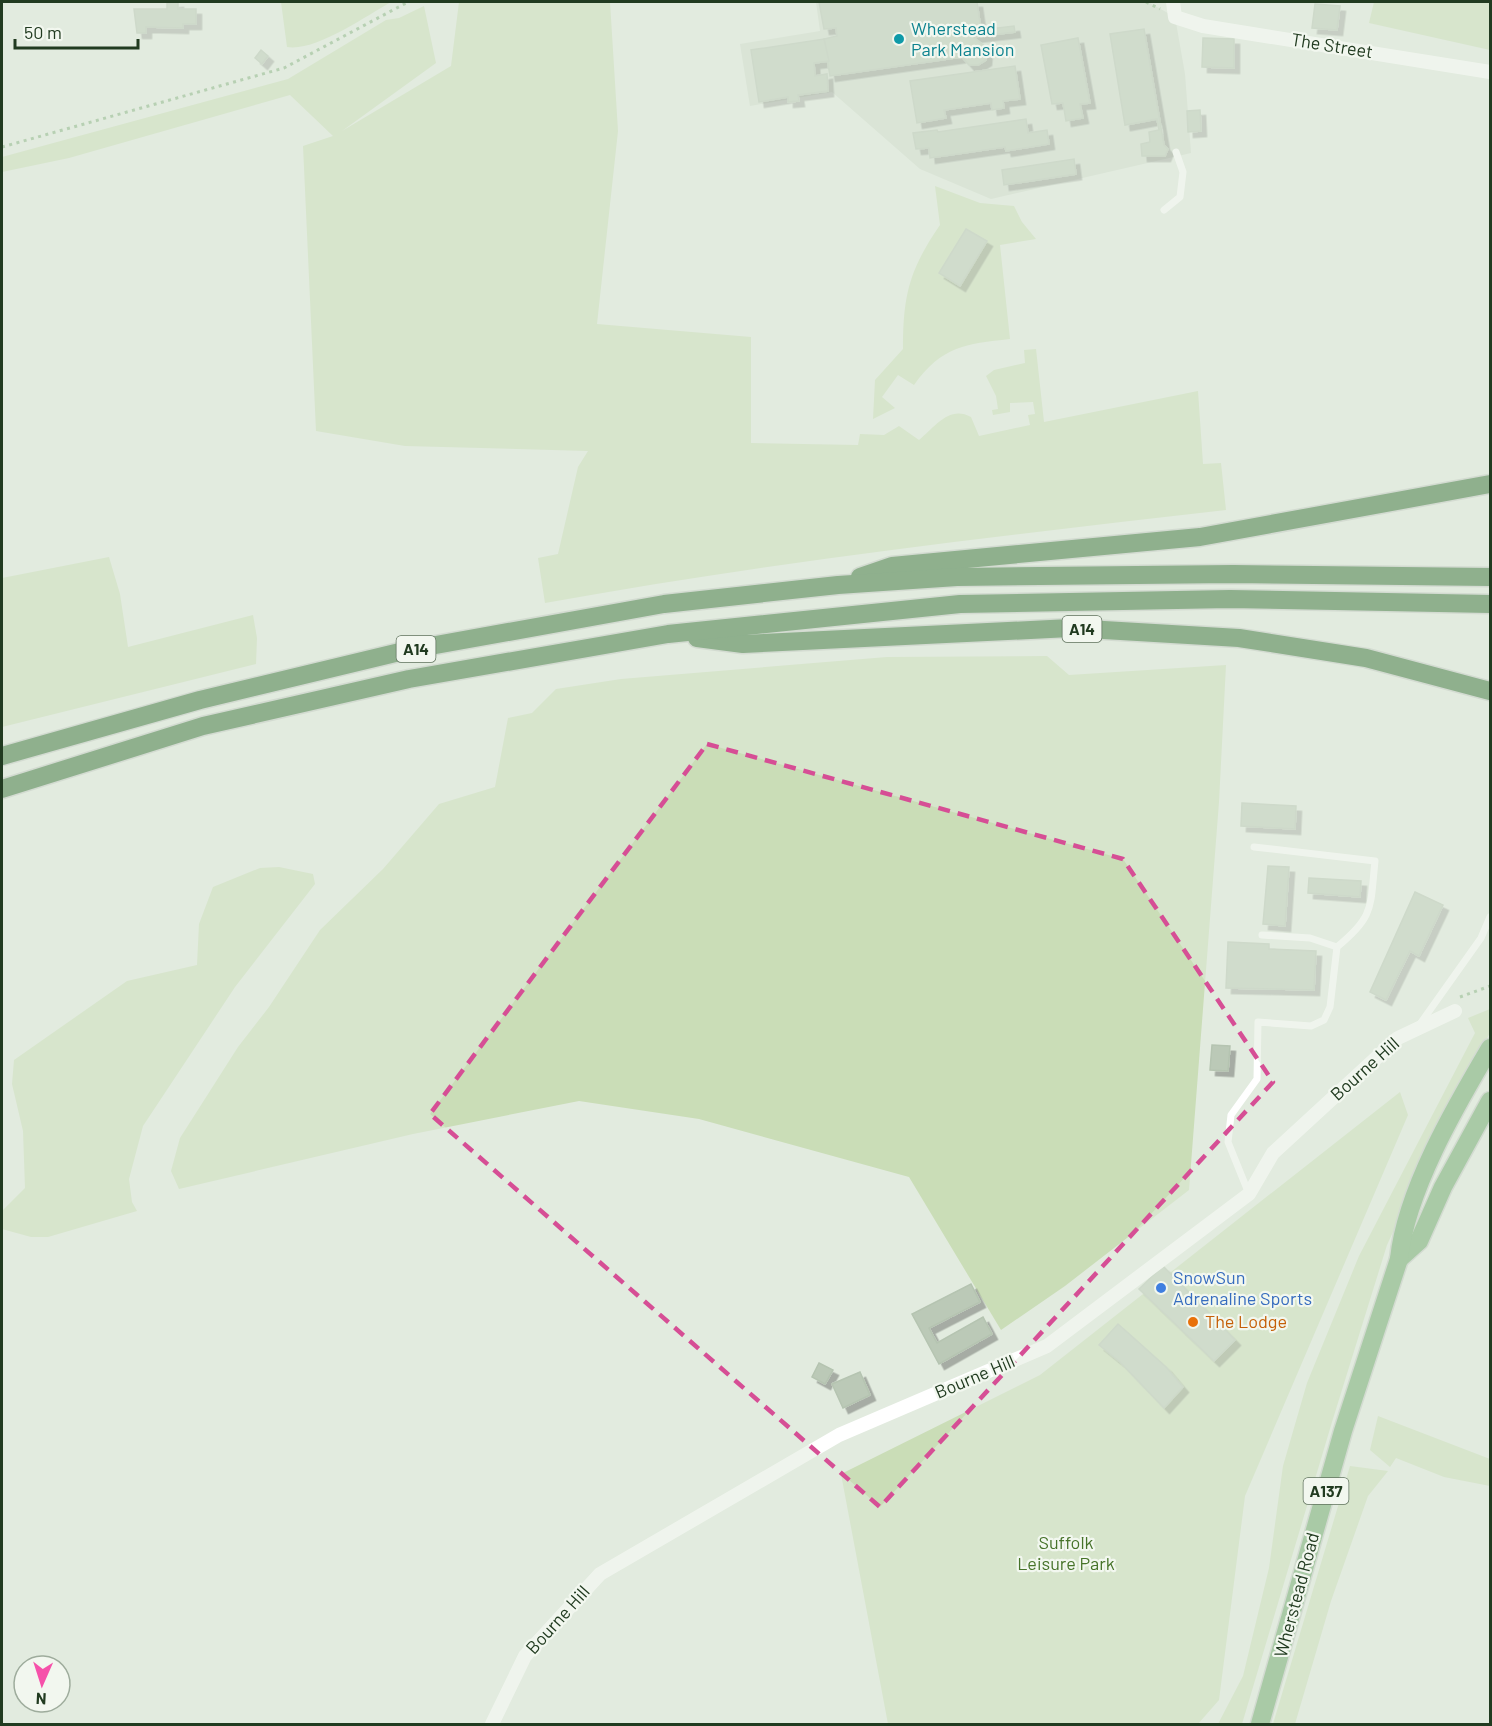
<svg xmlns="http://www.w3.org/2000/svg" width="1492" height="1726" viewBox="0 0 1492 1726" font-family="Barlow,sans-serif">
	<defs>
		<filter id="shadow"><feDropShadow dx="5.5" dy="5.5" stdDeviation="0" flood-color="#0004"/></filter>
	</defs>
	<rect width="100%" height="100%" fill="#e2ebdf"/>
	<polygon fill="#d0dbcd" points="816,2 1148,2 1175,17 1185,74 1191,153 991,199 920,169 832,92 750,106 740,44 820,31"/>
	<g fill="#caddb7">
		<path d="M 281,2 L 391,2 C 366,16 315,52 287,47 Z"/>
		<path d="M 459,2 L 610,2 L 618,131 L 597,324 L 751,337 L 751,443 L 858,445 L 860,434 L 884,435 L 899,426 L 919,440 C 935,427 949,405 971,417 L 979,436 L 1030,425 L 1028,415 L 1035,414 L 1033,402 L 1010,403 L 1010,412 L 993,415 L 992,410 L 998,409 L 996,396 L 986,376 L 994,370 L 1025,363 L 1024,350 L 1036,349 L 1044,422 L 1198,391 L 1203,464 L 1221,463 L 1226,510 C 998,536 770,562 545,603 L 538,558 L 558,554 L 578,467 L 588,451 L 405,446 L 316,431 L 303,146 L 333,136 L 290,95 L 69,158 L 2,172 L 2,157 L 288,79 L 386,20 L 399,18 L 424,6 L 436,63 L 342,131 L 451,66 Z"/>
		<polygon points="1374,2 1490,2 1490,50 1369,23"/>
		<path d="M 935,186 L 980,203 L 1014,206 L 1022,222 L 1036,239 L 1000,245 L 1010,339 C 965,344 942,346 914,385 L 898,375 L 882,397 L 895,408 L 873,419 L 875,380 L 903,349 C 903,296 909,270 940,225 Z"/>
		<polygon points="109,557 120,594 128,647 253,615 257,638 256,664 2,727 2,578"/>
		<polygon points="1047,656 1069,675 1226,665 1219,802 1189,1190 1065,1286 1001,1330 909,1177 699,1119 579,1101 413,1134 179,1189 171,1171 180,1138 238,1047 269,1007 320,930 383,869 439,804 495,787 508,718 532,713 556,689 621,679 887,657"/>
		<polygon points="279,867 313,874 315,884 235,987 143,1126 129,1179 132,1202 137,1211 48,1237 31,1237 2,1229 2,1211 25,1188 23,1131 12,1084 14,1060 127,981 197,965 199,924 213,887 260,868"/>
		<polygon points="1490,1009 1490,1033 1460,1086 1387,1245 1332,1422 1242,1724 1218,1724 1243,1676 1269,1568 1283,1466 1307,1383 1359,1256 1475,1033 1468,1018"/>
		<polygon points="1400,1092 1408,1115 1245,1496 1219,1700 1198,1724 888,1724 841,1474 1040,1375"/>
		<polygon points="1378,1416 1490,1459 1490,1486 1444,1477 1396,1458 1390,1467 1370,1450"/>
		<polygon points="1350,1466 1388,1471 1368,1496 1331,1601 1295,1724 1273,1724"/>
	</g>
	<g fill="#bbc9b7" stroke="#b5c4b1" stroke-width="1.5" filter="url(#shadow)">
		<polygon points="178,2 178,9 196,9 196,24 183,24 183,28 146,27 146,33 137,33 134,9 167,9 167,3"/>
		<polygon points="819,2 977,2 981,30 1014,26 1015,32 973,37 987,48 986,60 978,65 969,65 962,57 830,76 824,39 837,36 836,28 824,29"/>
		<polygon points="1315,4 1340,6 1337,30 1312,28"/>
		<polygon points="1144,29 1164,145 1168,149 1165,156 1142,156 1141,144 1150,142 1149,132 1159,130 1157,119 1125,125 1110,34"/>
		<polygon points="1078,38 1090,103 1080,104 1083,118 1066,121 1063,103 1052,104 1041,45"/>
		<polygon points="1203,38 1234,39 1234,68 1202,67"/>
		<polygon points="824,39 829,61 814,63 815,76 827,74 828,91 798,95 799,101 788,102 788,97 759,102 751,50"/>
		<polygon points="261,50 268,56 262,64 255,58"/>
		<polygon points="1015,66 1020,99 1003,101 1004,108 992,110 991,103 944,110 946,118 917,123 910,81"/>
		<polygon points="1200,110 1201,131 1188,132 1187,111"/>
		<polygon points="1026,119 1028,133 1047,130 1049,144 1006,151 1005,147 930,158 929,148 916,149 913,133 937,130 938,132"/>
		<polygon points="1074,159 1076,174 1004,185 1002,170"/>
		<polygon points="966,229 987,241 960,286 939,273"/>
		<polygon points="1242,803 1296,806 1295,829 1241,826"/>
		<polygon points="1268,866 1289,867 1285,926 1263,924"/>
		<polygon points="1309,878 1361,881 1360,897 1308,893"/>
		<polygon points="1415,892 1443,905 1419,956 1410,951 1386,1000 1370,992"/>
		<polygon points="1228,942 1269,944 1269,949 1316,951 1314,990 1226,988"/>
		<polygon points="1212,1045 1230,1046 1228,1071 1210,1070"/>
		<polygon points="1163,1266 1235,1340 1214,1361 1139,1289"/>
		<polygon points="971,1284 980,1302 929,1328 937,1343 983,1317 992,1334 939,1364 912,1314"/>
		<polygon points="1118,1324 1166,1367 1183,1387 1164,1408 1120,1362 1099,1345"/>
		<polygon points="819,1363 833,1370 825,1384 812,1377"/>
		<polygon points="860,1372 870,1395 843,1408 832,1384"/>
	</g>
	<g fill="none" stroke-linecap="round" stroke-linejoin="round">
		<g stroke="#c1c8c1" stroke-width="21">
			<g id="primary">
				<polyline points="1399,1259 1419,1241 1443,1187 1490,1101"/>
				<path d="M 1260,1724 L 1343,1431 L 1399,1259 C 1406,1191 1455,1107 1490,1048"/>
			</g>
		</g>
		<g stroke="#c1c8c1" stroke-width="21">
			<g id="highway">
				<polyline points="860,577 892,566 1200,537 1490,484"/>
				<polyline points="697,638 743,644 1070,628 1239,638 1366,658 1490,691"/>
				<polyline points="2,756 200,700 408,650 664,604 838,585 957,577 1233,574 1490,577"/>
				<polyline points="2,789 203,726 409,679 668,634 960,604 1230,599 1490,604"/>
			</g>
		</g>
		<g stroke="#83b07e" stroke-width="3" stroke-dasharray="3 4.5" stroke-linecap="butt">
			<polyline points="1146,2 1160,9"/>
			<polyline points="2,147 284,68 408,2"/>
			<polyline points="1460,997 1490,986"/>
		</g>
		<g stroke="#fff" stroke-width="7">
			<polyline points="1164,210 1180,197 1183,172 1176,152"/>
			<polyline points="1262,935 1310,938 1337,947"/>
			<polyline points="1420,1024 1481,938 1490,917"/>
			<path d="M 1249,1194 L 1228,1142 L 1231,1115 L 1257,1079 L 1258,1022 L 1311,1026 L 1324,1020 L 1330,1007 L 1337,947 C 1375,916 1370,907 1375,861 L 1254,847"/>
		</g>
		<g stroke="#fff" stroke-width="14">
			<polyline points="1173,2 1175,17 1203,26 1490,72"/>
			<polyline points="492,1724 525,1656 600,1574 839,1435 1047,1346 1249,1194 1273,1153 1398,1038 1455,1011"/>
		</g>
		<use href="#primary" stroke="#64a262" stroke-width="18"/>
		<use href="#highway" stroke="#2a682b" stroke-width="18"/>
	</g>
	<path d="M0 0H1492V1726H0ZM 707,744 L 1123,859 L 1273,1082 L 880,1507 L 430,1114 Z" fill="#e2ebdf" fill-opacity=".55" fill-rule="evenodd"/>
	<path fill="none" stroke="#d64e95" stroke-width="4.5" stroke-dasharray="12 8" stroke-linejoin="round" d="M 707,744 L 1123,859 L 1273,1082 L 880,1507 L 430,1114 Z"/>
	<circle fill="#0f9aa8" stroke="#f2f7ef" stroke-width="2" cx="899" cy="39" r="6"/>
	<circle fill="#3f7fe0" stroke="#f2f7ef" stroke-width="2" cx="1161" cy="1288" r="6"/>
	<circle fill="#e8710a" stroke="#f2f7ef" stroke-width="2" cx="1193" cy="1322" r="6"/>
	<g text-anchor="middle" stroke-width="4.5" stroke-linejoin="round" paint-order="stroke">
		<g fill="#f2f7ef" stroke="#60735e" stroke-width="1.5">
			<rect x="1062.5" y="616" width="39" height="26" rx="4.5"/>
			<rect x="396.5" y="636" width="39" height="26" rx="4.5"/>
			<rect x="1303.5" y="1478" width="45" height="26" rx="4.5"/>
		</g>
		<g font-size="16" font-weight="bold" fill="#213b20">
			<text x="1082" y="635">A14</text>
			<text x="416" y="655">A14</text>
			<text x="1326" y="1497">A137</text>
		</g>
		<g font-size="18" fill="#0d838f" stroke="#f2f7ef" text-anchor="start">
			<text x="911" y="35">Wherstead<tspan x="911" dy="21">Park Mansion</tspan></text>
		</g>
		<g font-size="18" fill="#213b20" stroke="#f2f7ef">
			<text transform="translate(1332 46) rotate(9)" y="6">The Street</text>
			<text transform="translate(1365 1069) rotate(-42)" y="6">Bourne Hill</text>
			<text transform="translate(975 1377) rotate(-23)" y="6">Bourne Hill</text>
			<text transform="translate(1297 1595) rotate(-75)" y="6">Wherstead Road</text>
			<text transform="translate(558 1620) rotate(-48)" y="6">Bourne Hill</text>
		</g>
		<g font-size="18" fill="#366cbe" stroke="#f2f7ef" text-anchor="start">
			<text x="1173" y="1284">SnowSun<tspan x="1173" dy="21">Adrenaline Sports</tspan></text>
		</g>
		<g font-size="18" fill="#c56008" stroke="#f2f7ef" text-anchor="start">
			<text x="1205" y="1328">The Lodge</text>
		</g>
		<g font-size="18" fill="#467329" stroke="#f2f7ef">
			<text x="1066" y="1549">Suffolk<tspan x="1066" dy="21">Leisure Park</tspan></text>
		</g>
	</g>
	<rect width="1492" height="1726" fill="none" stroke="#213b20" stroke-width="6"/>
	<g transform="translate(42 1684) rotate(183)"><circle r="28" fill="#f2f7ef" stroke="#9eac9c" stroke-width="1.5"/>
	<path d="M0-4.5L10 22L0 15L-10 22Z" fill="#f651aa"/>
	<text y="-9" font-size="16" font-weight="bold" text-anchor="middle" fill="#213b20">N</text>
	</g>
	<path d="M15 39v9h123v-9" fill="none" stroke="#213b20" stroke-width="3"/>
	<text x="24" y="39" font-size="18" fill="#213b20" stroke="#f2f7ef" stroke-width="4.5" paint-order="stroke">50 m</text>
</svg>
